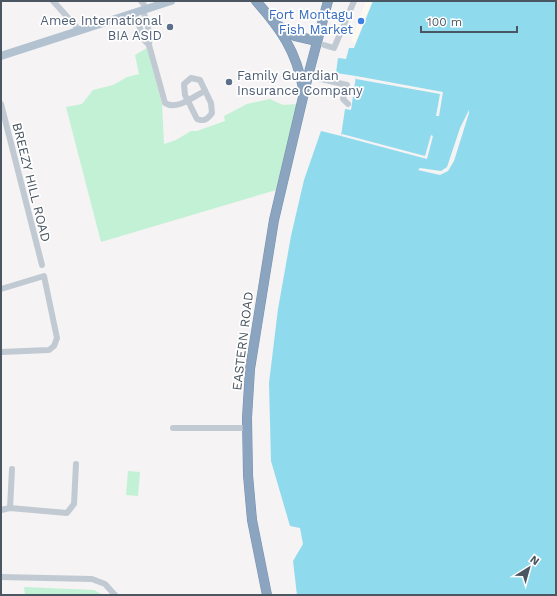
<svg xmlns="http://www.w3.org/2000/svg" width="557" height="596" viewBox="0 0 557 596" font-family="'Work Sans',sans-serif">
	<rect width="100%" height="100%" fill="#f5f3f3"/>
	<polygon fill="#fdf9ef" points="366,1 372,1 355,43 351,41"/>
	<g fill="#c3f1d5">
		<polygon points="147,48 162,104 164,144 176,140 191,131 197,131 225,121 224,116 247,104 270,99 283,105 297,104 276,190 101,242 66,107 82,104 93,90 113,85 127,77 139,74 135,55"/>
		<polygon points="128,471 140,472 138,496 126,495"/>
		<polygon points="24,587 94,590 103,595 25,595"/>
	</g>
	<polygon fill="#90daee" points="373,1 556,1 556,595 297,595 293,561 303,544 300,528 290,526 271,461 269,383 278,309 291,236 304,180 321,131 341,136 345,109 351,110 356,76 336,73 338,58 346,59 349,48 354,48"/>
	<g fill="#f5f3f3">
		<polygon points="356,76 443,92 439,116 436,116 440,94 356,79"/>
		<polygon points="469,110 469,113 454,161 448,171 440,175 418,170 420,168 441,171 447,167 460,128"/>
		<polygon points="342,134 425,156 431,135 433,136 427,159 341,136"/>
	</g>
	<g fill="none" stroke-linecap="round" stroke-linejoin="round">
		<g stroke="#7690ad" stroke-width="10">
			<g id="highway">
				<path d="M 256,1 C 281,29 296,51 303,88"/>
				<polyline points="279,26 295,36 317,41"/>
				<polyline points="267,595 252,520 248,475 247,418 250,369 274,220 308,76 328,1"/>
			</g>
		</g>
		<g stroke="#c1cad2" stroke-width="6">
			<polyline points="53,1 80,31"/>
			<polyline points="141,1 147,9"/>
			<polyline points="143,10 150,35 149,45"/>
			<path d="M 135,13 L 144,40 L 149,45 L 165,103 C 177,111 194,96 205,91"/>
			<polyline points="324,45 334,48 354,1"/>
			<polyline points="308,76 347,85 343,99 348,104"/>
			<path d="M 191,78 L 200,80 L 211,103 L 212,113 C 208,119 204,122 197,119 L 185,95 L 184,84 Z"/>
			<polyline points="1,104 42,265"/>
			<polyline points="1,289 44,276 57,338 54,346 49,350 1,352"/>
			<polyline points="173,428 247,428"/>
			<polyline points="10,508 12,469"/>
			<polyline points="1,510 10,508 67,513 74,504 76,464"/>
			<polyline points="1,577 92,579 105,584 115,595"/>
		</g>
		<polyline stroke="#b3c2d1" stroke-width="8" points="1,56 171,1"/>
		<use href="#highway" stroke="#8ba5c1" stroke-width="9"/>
	</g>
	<circle fill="#3f7fe0" stroke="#fff" stroke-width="1.5" cx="361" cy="21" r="4"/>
	<g fill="#5c6f8a" stroke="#fff" stroke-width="1.5">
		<circle cx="170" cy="27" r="4"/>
		<circle cx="229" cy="82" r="4"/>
	</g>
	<g text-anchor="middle" stroke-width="3.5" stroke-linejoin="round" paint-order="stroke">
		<g font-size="13" fill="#366cbe" stroke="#fff" text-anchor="end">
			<text x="353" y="19">Fort Montagu<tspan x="353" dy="15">Fish Market</tspan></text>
		</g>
		<g font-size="13" fill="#4e5e75" stroke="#fff" text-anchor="end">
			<text x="162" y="25">Amee International<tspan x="162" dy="15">BIA ASID</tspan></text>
			<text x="237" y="80" text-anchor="start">Family Guardian<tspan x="237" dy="15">Insurance Company</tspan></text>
		</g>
		<g font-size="13" fill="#4a5661" stroke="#fff">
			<text transform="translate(32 182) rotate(76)" y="5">BREEZY HILL ROAD</text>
			<text transform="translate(242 341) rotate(-83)" y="5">EASTERN ROAD</text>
		</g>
	</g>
	<rect width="557" height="596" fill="none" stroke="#4a5661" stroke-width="4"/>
	<g transform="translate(529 568) rotate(37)" stroke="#ffffff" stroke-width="3" paint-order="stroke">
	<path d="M0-3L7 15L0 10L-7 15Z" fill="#4a5661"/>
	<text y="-6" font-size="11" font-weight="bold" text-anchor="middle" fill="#4a5661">N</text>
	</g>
	<path d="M421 26v6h96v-6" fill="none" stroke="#4a5661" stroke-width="2"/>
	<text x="427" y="26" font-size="12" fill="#4a5661" stroke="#ffffff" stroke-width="3" paint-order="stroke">100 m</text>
</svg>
